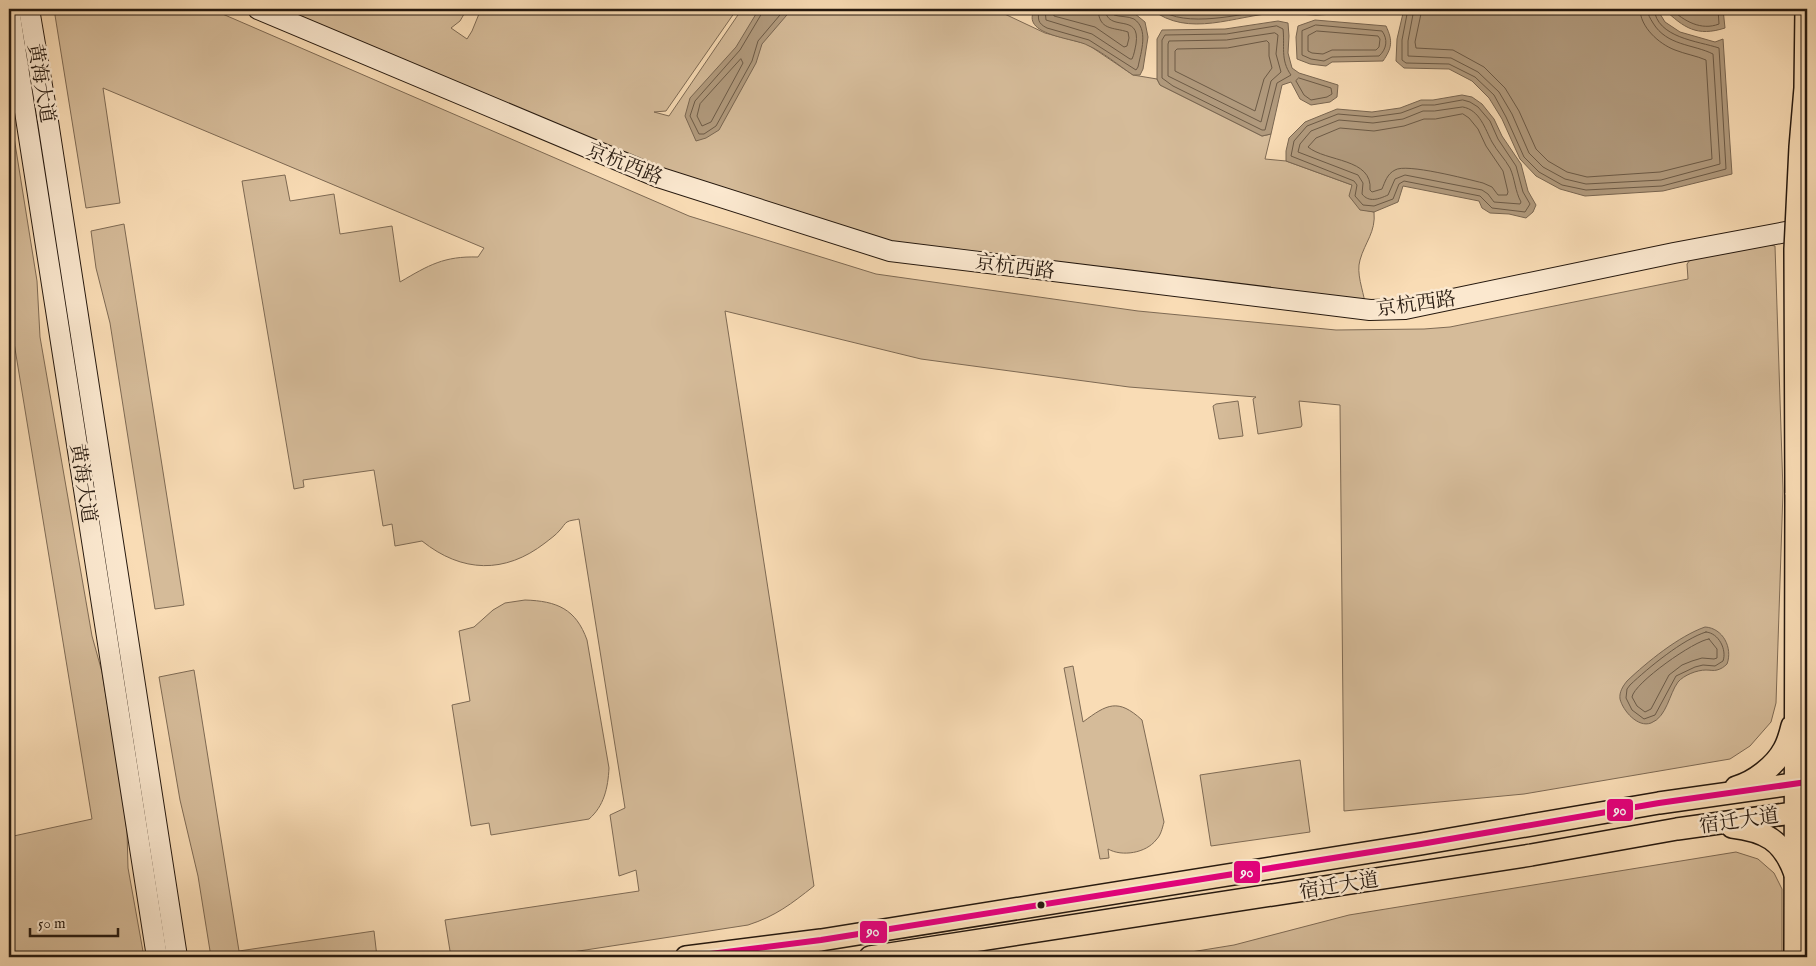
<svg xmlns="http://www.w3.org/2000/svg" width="1816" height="966" viewBox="0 0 1816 966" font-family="'IM FELL English','Noto Serif SC',serif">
	<rect width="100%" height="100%" fill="#f9dcb5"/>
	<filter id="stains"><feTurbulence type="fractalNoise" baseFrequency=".004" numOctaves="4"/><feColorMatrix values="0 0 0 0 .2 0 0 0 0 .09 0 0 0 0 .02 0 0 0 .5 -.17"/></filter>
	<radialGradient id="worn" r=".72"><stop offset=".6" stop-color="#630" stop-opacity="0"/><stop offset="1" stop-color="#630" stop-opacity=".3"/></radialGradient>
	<g fill="#d5bb99" stroke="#7e6a54">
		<path d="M 54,9 L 211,9 L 689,216 L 876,274 L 1138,311 L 1336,330 L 1424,329 L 1450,327 L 1688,279 L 1687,264 L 1693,256 L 1765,244 L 1775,246 L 1783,491 L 1776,703 L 1771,722 L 1750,746 L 1730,759 L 1524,794 L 1344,811 L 1340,405 L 1299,401 L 1302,425 L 1301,427 L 1258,434 L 1253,399 L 1256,397 L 1129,387 L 921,359 L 725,311 L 814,886 C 791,904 776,916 748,925 L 540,957 L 451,957 L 445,920 L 639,891 L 636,870 L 619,876 L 610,815 L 625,808 L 579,519 C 576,520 570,520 567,522 C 565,523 562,528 560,530 C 556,535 550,539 545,543 C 505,574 462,573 422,541 L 395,546 L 392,524 L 383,526 L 374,470 L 303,480 L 304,487 L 294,489 L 242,181 L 285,175 L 290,201 L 334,194 L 340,234 L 392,226 L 400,282 C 429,265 444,256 478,257 L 484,248 L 103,88 L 120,203 L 86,208 Z"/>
		<path d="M 276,9 L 467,9 L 460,21 L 451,28 L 467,39 L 472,31 L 481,9 L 737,9 L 666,111 L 654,112 L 669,116 L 742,9 L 994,9 L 1045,33 L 1087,44 L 1133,75 L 1157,79 L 1160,85 L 1262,136 L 1271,134 L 1265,159 L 1286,161 L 1352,185 L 1360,209 L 1374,212 C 1376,232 1365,242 1360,260 C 1356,273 1363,290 1365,303 L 901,248 L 671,172 Z"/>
		<polygon points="9,106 37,281 40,337 92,636 102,672 121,786 127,831 128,868 144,957 9,957 9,837 92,819 9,312"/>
		<polygon points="124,224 184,605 155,609 110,323 96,268 91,231"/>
		<polygon points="1238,401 1243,436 1219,439 1213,406 1216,404"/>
		<path d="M 525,600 C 557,601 576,609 587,640 L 609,768 C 608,788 604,806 589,819 L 491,835 L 489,823 L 471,826 L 452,705 L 470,701 L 459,631 L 474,627 L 493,610 L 505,603 Z"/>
		<path d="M 1073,666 L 1083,722 C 1107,704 1118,698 1142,720 L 1164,822 C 1162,829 1161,835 1156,840 C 1146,853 1122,857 1108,849 L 1109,858 L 1100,859 L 1064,668 Z"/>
		<polygon points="194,670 239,951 374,931 377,957 211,957 198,876 180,800 159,677"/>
		<polygon points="1300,760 1310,832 1211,846 1200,775"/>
		<polygon points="1736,852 1758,859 1774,873 1782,889 1782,957 1160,957 1234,945 1349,915"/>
	</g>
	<g fill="#b19a7d" stroke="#796651">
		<polygon points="759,9 792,9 762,44 756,63 719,130 706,138 696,141 685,116 690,98 736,47"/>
		<polygon points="994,9 1024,9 1022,14"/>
		<path d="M 1035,9 L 1087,9 L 1134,13 L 1145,22 L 1148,37 L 1143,69 L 1140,75 L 1133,75 C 1118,65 1103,52 1087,45 C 1074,38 1019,35 1035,9 Z"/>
		<path d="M 1151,9 L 1381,9 C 1360,13 1337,14 1316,15 C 1303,15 1290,12 1277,13 C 1235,15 1189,39 1151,9 Z"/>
		<polygon points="1404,9 1657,9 1665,22 1680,32 1715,42 1723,39 1732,174 1663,191 1585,196 1560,189 1536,176 1520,159 1502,119 1489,98 1472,81 1449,69 1404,68 1396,61 1397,39"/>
		<path d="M 1664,9 L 1723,9 L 1725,28 C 1697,37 1684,28 1664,9 Z"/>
		<path d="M 1315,20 L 1386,26 C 1393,41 1392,48 1383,61 L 1332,62 L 1326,66 L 1310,64 L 1297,59 L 1296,37 L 1298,26 Z"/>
		<polygon points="1278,21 1288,23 1289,36 1288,53 1292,68 1299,73 1338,85 1337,97 1330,102 1311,105 1300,99 1291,82 1282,85 1271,134 1262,136 1160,85 1157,79 1157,39 1162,30 1225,29"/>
		<polygon points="1462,95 1472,97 1482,104 1494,119 1502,136 1521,164 1528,191 1536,205 1533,212 1526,218 1509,214 1490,213 1482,208 1479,201 1403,186 1398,202 1374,212 1360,210 1349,196 1352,185 1286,161 1286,151 1289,138 1305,122 1337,109 1372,112 1400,108 1421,100 1433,100"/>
		<path d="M 1705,627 C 1723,628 1733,648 1727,664 C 1724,667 1721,669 1717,670 C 1714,671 1710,670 1706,670 C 1697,670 1684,675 1678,682 C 1669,694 1667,717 1651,723 C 1638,728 1623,711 1620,699 C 1619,692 1623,686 1627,681 C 1647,662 1679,636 1705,627 Z"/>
	</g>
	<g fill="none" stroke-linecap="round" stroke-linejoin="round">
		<g stroke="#6c5a46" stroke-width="1">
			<polyline points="763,9 762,13 740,50 695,101 690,116 699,134 704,134 716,126 752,61 758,41 785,9"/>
			<path d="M 1039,9 C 1038,19 1037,23 1047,28 L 1089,40 L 1136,70 L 1138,67 C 1141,52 1149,29 1134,19 C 1128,16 1120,17 1114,15 L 1112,9"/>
			<path d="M 1045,9 L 1046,20 L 1092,34 L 1130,59 L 1132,59 C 1134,55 1135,49 1136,44 C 1141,11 1107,34 1105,9"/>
			<path d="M 1053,9 L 1054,16 L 1095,27 L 1124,47 L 1127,46 L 1129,38 L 1128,32 C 1113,27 1099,31 1098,9"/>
			<path d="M 1159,9 C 1185,29 1242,14 1272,9"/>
			<path d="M 1173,9 C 1192,16 1212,12 1232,9"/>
			<path d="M 1408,9 L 1402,40 L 1402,60 L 1406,63 L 1449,64 L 1475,77 L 1494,95 L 1506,117 L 1524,157 L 1539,172 L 1562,185 L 1586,190 L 1662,186 L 1726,169 L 1719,48 C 1698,41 1657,38 1654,9"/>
			<path d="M 1414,9 L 1408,41 L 1408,56 L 1451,58 L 1478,72 L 1499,92 L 1512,114 L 1529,153 L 1543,167 L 1565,179 L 1586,184 L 1661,180 L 1720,164 L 1713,54 C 1693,44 1667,46 1653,23 C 1650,18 1648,15 1647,9"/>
			<path d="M 1422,9 L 1415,42 L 1416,48 L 1453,50 L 1484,67 L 1505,88 L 1519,111 L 1536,149 L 1548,161 L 1567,172 L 1587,177 L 1660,172 L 1712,159 L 1706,60 C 1697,56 1685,54 1675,50 C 1659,44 1640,27 1640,9"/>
			<path d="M 1671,9 C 1684,21 1701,31 1719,24 L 1718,9"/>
			<path d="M 1316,25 L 1382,31 C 1388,39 1387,49 1379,56 L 1332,57 L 1324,61 L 1311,59 L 1302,55 L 1302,31 Z"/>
			<path d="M 1277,26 L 1283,29 C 1285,45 1280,60 1291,75 L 1277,83 L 1265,130 L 1262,130 L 1173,86 L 1162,78 L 1162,40 L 1165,35 L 1226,34 Z"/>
			<polygon points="1317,31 1378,36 1380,39 1379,47 1376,50 1332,50 1323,54 1312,53 1308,51 1308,36"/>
			<polygon points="1275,33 1278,35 1276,54 1281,72 1271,81 1261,122 1168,76 1168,44 1169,41 1226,40"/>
			<polygon points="1267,41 1269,43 1269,56 1272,68 1264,79 1255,111 1175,71 1175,51 1177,49 1227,48"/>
			<polygon points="741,59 743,63 711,122 702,126 697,116 700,104"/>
			<polygon points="1299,78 1331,88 1332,94 1327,97 1311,100 1304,95 1296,81"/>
			<polygon points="1463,100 1470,102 1478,107 1490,121 1498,139 1516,166 1523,192 1530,204 1525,212 1492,208 1480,196 1404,181 1399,184 1393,199 1374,206 1363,205 1355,196 1357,185 1354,181 1291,156 1294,141 1307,126 1338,114 1372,117 1401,113 1422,105 1434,105"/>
			<path d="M 1463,107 C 1480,110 1485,129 1492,142 C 1497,151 1505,159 1510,168 C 1515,179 1515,191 1521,202 L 1520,204 L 1494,202 L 1488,194 L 1482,190 L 1405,175 L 1395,179 L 1388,195 C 1379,199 1369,203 1362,194 L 1363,183 L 1358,175 L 1298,152 L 1300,144 L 1311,131 L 1339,120 L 1373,123 L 1403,119 L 1423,111 L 1434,111 Z"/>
			<path d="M 1463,114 L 1469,118 L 1478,129 L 1486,146 L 1503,171 L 1508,192 L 1507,195 L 1498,195 L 1492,187 L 1483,183 C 1467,179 1406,163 1395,170 C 1387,174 1385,182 1382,189 L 1372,192 L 1370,190 C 1373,158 1326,162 1308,147 L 1316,138 L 1340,128 L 1374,131 L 1404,126 L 1424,119 L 1435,119 Z"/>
			<path d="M 1706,632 C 1719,633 1727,650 1723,661 L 1715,666 L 1703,665 L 1695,667 L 1676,676 L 1655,715 L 1644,719 L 1632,710 L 1626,698 L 1627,689 L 1630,685 C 1648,668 1683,639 1706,632 Z"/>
			<path d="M 1709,639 L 1717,649 L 1717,658 L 1714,659 L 1702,658 L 1692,661 L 1682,665 L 1669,675 L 1651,709 L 1645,712 L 1637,706 L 1632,697 C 1634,683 1695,640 1709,639 Z"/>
		</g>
		<g stroke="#26190f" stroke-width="22">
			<g id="secondary">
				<polyline points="9,9 157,957"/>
				<polyline points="29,9 47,115 177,957"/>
				<polyline points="258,9 658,177 890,251 1370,310 1405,309 1674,253 1807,228"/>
			</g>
		</g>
		<g stroke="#26190f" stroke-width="24">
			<g id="primary">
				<path d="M 1736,787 C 1754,782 1775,766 1784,749 C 1788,742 1790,734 1792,726"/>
				<path d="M 1732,827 C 1765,831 1783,840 1795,874"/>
				<polyline points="686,957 821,940 1421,844 1659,803 1807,782"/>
				<polyline points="870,957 1531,855 1677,829 1807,811"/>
				<polyline points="1795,957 1796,493"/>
			</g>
		</g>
		<g stroke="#26190f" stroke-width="25">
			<polyline id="trunk" points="1796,946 1796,957"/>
		</g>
		<use href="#secondary" stroke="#fbe8cf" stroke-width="20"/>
		<use href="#primary" stroke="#f9dcb5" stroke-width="21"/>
		<use href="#trunk" stroke="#f9dcb5" stroke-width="22"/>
		<g stroke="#26190f" stroke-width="24" stroke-linecap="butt">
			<polyline id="primary-bridge" points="1796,493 1795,249 1800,147 1805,88 1806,9"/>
		</g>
		<use href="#primary-bridge" stroke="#f9dcb5" stroke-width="21"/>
		<g stroke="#fbe8cf" stroke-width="10">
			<polyline id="bus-1" points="686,957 821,940 1421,844 1659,803 1807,782"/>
		</g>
		<use href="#bus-1" stroke="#e5007d" stroke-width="6"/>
	</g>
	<circle fill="#26190f" stroke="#fbe8cf" stroke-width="2" cx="1041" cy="905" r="4.5"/>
	<g text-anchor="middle" stroke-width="5" stroke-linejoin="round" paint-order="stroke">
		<g font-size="20" fill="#26190f" stroke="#fbe8cf">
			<text transform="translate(42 83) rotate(80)" y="7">黄海大道</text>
			<text transform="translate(625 163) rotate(22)" y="7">京杭西路</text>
			<text transform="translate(1015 266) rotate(7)" y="7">京杭西路</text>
			<text transform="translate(1416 303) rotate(-8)" y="7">京杭西路</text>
			<text transform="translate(84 483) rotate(81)" y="7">黄海大道</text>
			<text transform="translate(1739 820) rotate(-8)" y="7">宿迁大道</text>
			<text transform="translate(1339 885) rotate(-9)" y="7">宿迁大道</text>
		</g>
	</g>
	<g stroke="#fbe8cf" stroke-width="2">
		<rect x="1606" y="798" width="28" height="24" rx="5" fill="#e5007d"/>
		<rect x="1233" y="860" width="28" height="24" rx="5" fill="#e5007d"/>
		<rect x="859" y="920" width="29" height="24" rx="5" fill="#e5007d"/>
	</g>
	<g font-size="14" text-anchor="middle" font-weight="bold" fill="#fff">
		<text x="1620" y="815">90</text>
		<text x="1247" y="877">90</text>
		<text x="873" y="936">90</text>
	</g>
	<rect width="1816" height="966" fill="none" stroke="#f9dcb5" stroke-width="30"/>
	<rect x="10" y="10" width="1796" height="946" fill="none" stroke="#26190f" stroke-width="2.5"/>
	<rect x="15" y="15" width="1786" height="936" fill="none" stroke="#26190f"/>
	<path d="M30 928v8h88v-8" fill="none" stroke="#26190f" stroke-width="2.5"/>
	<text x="38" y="928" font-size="15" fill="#26190f" stroke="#fbe8cf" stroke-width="4" paint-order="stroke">50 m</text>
	<rect width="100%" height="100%" filter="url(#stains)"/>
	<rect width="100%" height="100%" fill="url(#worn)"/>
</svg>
